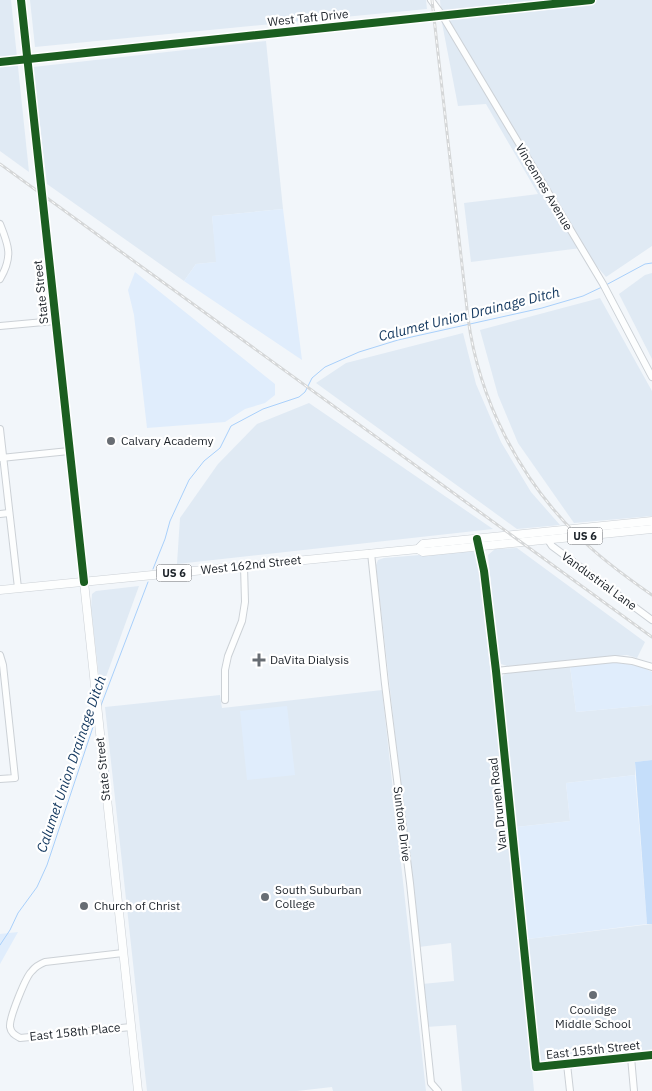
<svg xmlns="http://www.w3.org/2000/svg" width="652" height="1091" viewBox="0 0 652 1091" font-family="'IBM Plex Sans',sans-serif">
	<rect width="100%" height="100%" fill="#f2f6fa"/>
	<g fill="#e0eaf4">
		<polygon points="0,0 11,0 29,172 0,151"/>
		<polygon points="30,0 426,0 427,9 35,47"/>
		<polygon points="440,0 652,0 652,246 606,277 581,248 471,262 464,203 538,194 486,104 458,106 442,23"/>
		<polygon points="266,41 283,209 212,216 217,262 196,264 184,281 47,184 33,67"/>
		<polygon points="652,273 652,359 619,294 645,275"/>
		<polygon points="600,298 652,391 652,516 574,523 518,443 498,395 480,330"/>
		<polygon points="463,333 476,384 501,442 531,492 560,525 517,529 316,383 346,363"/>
		<polygon points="309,403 493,529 177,564 180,518 218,464 257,424"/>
		<polygon points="517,548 645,642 637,658 627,655 507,666 501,664 498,658 488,555 495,549"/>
		<polygon points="468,551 474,552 478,559 520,936 534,1091 462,1091 456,1025 426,1027 422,984 454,981 451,943 419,947 376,565 378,560 384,558"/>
		<polygon points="139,586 103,685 100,686 91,608 92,594 96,591"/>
		<polygon points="570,666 576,712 652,705 652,760 635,762 635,775 566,783 570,821 516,827 500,680 506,672"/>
		<polygon points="382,690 426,1091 333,1091 332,1087 297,1091 147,1091 105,707 220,695 222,708"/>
		<polygon points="652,924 652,1050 543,1062 540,1060 528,939"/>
	</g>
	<g fill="#e0edfc">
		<polygon points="283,209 302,360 184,281 196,264 216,262 212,216"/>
		<polygon points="135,272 275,384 275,395 265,403 245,409 225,422 147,428 134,315 128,290"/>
		<path d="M 601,662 C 619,663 636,663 652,672 L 652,705 L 576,712 L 570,666 Z"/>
		<polygon points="287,706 295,775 247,780 240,711"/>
		<polygon points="635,775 647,924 528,939 516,827 570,821 566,783"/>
		<polygon points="18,932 0,964 0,934"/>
	</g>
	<polygon fill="#c5defa" points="652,760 652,924 647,924 635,762"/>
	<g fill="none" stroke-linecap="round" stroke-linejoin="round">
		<g stroke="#a9d0fb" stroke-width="1">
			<polyline points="606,285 645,264 652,263"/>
			<polyline points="153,569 165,539 170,521 189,480 204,461 220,448 231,426 263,409 299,397 305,392 312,378 325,367 359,352 398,340 542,308 583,296 602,287"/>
			<polyline points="100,708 148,582"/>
			<polyline points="0,945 10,930 18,913 37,887 47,865 95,721"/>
		</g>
		<g stroke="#ccd1d6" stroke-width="8">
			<g id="minor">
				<polyline points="21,0 84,582"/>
				<polyline points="431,0 442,15 603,284 652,377"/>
				<polyline points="0,62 591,0"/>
				<path d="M 0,224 C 9,246 13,257 0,279"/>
				<polyline points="0,326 55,321"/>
				<polyline points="0,429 18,588"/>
				<polyline points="1,458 69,451"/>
				<polyline points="0,514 9,513"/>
				<polyline points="548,540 552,546 652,620"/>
				<polyline points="479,542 484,571 496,671 536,1067 652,1055"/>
				<polyline points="371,553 385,684 410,883 431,1083 438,1091"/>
				<polyline points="0,655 3,665 15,778 0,779"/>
				<polyline points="496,671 615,659 632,661 652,667"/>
				<polyline points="225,700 225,670 228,656 242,621 245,602 244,566"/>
				<path d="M 123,953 L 45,962 C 40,964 35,967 32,971 C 26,976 9,1018 10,1027 C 11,1033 15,1035 20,1038 L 131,1027"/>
				<polyline points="631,1057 634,1091"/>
				<polyline points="567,1064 570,1091"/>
			</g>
		</g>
		<g stroke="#ccd1d6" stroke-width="9">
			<g id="major">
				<polyline points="418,549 423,552 652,529"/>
				<polyline points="84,582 138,1091"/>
				<polyline points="0,590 418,549 423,544 652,521"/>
			</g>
		</g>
		<use href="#minor" stroke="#fdfefe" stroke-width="6"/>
		<use href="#major" stroke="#fdfefe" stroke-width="8"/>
		<g stroke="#d5d7d8" stroke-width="3">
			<g id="rail">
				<path d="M 432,0 L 468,318 C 479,400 519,478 578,536 C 600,558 626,577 652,595"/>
				<polyline points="0,164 652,637"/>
			</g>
		</g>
		<use href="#rail" stroke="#fff" stroke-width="1" stroke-dasharray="4" stroke-linecap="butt"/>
		<g stroke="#fff" stroke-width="11">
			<g id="cycleway">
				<polyline points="21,0 84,582"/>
				<polyline points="0,62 591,0"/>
				<polyline points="477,539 484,571 496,671 536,1067 652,1055"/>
			</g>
		</g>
		<use href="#cycleway" stroke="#1b5e20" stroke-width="8"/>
	</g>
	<g fill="#686d73" stroke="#fff" stroke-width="2">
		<circle cx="111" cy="441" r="5"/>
		<path d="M256.5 652.5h5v5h5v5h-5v5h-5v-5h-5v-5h5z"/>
		<circle cx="265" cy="897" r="5"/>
		<circle cx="84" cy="906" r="5"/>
		<circle cx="593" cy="995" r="5"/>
	</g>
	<g text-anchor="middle" stroke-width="4.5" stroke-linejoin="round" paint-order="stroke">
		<g fill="#fff" stroke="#61656a" stroke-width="1">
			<rect x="567.5" y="527.5" width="35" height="17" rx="4"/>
			<rect x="156.5" y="564.5" width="35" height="17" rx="4"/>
		</g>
		<g font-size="11" font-weight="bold" fill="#1d232a">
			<text x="585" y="540">US 6</text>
			<text x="174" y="577">US 6</text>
		</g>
		<g font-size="12" fill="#1d232a" stroke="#fff">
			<text transform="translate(308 18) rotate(-6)" y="4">West Taft Drive</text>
			<text transform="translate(544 187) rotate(59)" y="4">Vincennes Avenue</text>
			<text transform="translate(41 292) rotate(-96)" y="4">State Street</text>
			<text transform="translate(251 565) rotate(-6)" y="4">West 162nd Street</text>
			<text transform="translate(599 581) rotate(36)" y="4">Vandustrial Lane</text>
			<text transform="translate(103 769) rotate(-96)" y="4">State Street</text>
			<text transform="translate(498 804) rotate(-96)" y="4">Van Drunen Road</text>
			<text transform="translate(402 824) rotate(83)" y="4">Suntone Drive</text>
			<text transform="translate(75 1032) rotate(-6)" y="4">East 158th Place</text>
			<text transform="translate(593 1050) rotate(-6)" y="4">East 155th Street</text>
		</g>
		<g font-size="12" fill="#1d232a" stroke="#fff" text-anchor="start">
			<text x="121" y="445">Calvary Academy</text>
			<text x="270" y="664">DaVita Dialysis</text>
			<text x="275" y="894">South Suburban<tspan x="275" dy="14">College</tspan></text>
			<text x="94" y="910">Church of Christ</text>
			<text x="593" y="1014" text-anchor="middle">Coolidge<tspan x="593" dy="14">Middle School</tspan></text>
		</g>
		<g font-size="14" font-style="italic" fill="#13385f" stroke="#fff">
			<text transform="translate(469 314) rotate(-14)" y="5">Calumet Union Drainage Ditch</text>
			<text transform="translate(71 764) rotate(-71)" y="5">Calumet Union Drainage Ditch</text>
		</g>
	</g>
</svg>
